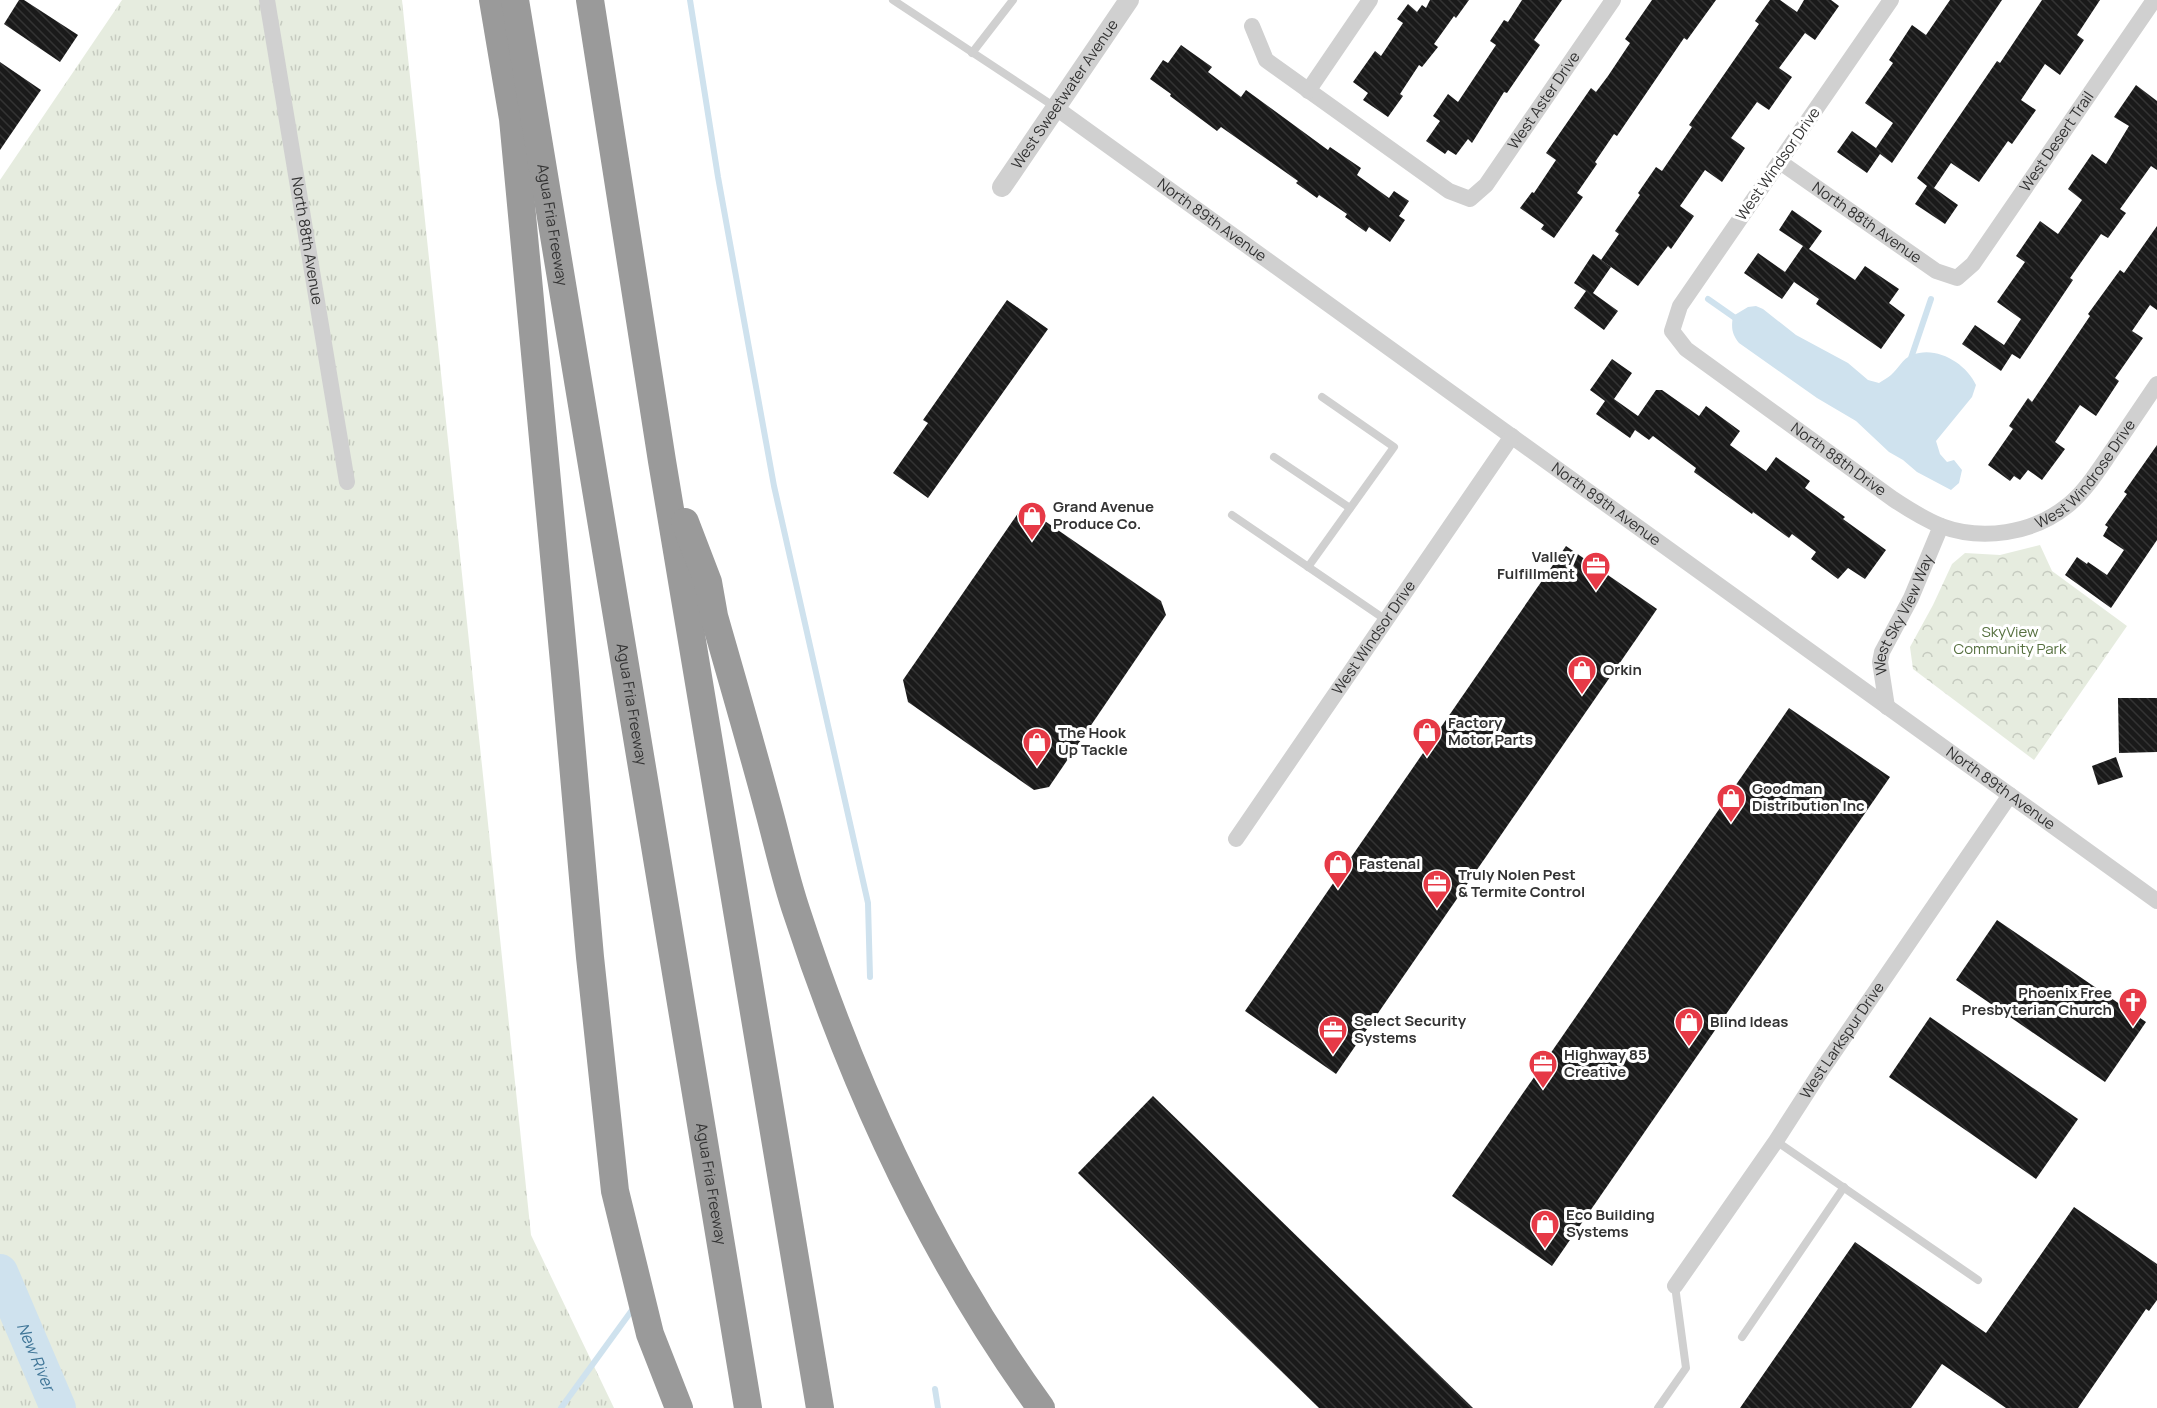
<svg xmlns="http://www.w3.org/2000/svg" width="2157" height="1408" viewBox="0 0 2157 1408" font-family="Manrope,sans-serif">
	<defs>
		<pattern id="grass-tufts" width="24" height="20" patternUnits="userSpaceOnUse" patternTransform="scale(1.5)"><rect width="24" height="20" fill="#e6ecdf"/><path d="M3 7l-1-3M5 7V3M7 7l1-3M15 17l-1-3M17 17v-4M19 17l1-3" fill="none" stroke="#c6cbc0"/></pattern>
		<pattern id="forest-crowns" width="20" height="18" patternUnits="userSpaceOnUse" patternTransform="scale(1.5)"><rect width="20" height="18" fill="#e6ecdf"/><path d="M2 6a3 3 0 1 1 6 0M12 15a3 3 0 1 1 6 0" fill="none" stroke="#c6cbc0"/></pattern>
		<pattern id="building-back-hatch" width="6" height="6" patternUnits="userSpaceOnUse" patternTransform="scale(1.5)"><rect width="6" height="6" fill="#1a1a1a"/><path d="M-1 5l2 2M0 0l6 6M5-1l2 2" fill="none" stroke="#333"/></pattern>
	</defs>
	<rect width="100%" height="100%" fill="#fff"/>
	<polygon fill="url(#grass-tufts)" points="122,0 402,0 531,1235 614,1408 0,1408 0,180"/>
	<polygon fill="url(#forest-crowns)" points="2040,545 2052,571 2127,626 2034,760 1913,669 1910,647 1933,605 1952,564 1965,553 2000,555"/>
	<path fill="#cfe2ee" d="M 1756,306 L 1763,309 L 1796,335 L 1848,363 L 1868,380 L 1879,383 C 1883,380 1888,378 1891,375 C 1899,368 1902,359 1912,355 C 1936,345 1966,363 1976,385 L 1972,397 L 1936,441 L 1940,454 L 1947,462 L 1954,460 L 1962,470 L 1959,483 L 1951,490 L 1917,472 L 1903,460 L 1889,452 L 1856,421 L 1817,398 L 1739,343 C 1732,334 1731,328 1733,316 L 1748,307 Z"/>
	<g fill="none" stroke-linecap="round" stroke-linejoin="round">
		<g stroke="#cfe2ee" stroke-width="6">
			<polyline points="690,0 718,177 774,486 868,903 870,977"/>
			<polyline points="1708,299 1738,320"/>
			<polyline points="1910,361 1931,299"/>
			<polyline points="935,1389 938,1408"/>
			<polyline points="561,1408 635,1306"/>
		</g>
		<path stroke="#cfe2ee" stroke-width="36" id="s1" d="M 0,1272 L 58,1408"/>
	</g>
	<g fill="url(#building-back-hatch)">
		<polygon points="19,0 24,0 78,35 60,62 4,24"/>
		<polygon points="1430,0 1469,0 1456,18 1454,16 1434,44 1438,47 1422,67 1419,65 1400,94 1403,96 1388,117 1363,100 1368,93 1353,82 1375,51 1381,56 1403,23 1397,19 1408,4 1417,12 1422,5 1426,8"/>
		<polygon points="1522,0 1562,0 1534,40 1540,45 1507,93 1504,92 1472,143 1468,139 1456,155 1448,150 1445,154 1426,141 1440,121 1433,116 1448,94 1458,102 1496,45 1490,41 1504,20 1508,22"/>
		<polygon points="1652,0 1716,0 1687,40 1684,38 1617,136 1614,134 1595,162 1597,164 1577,193 1583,197 1554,238 1541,229 1544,225 1520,208 1532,192 1534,193 1556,160 1546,153 1591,88 1596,92 1608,76 1630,43 1625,39"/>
		<polygon points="1770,0 1780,0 1797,12 1804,0 1831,0 1839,6 1815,40 1805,33 1779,68 1792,77 1769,110 1757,102 1731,138 1745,148 1722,182 1705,170 1680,206 1694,216 1671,249 1668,246 1638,286 1601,260 1619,234 1615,231 1640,195 1638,193 1656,167 1662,171 1692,127 1689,125 1759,24 1755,21"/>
		<polygon points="1950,0 2002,0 1892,163 1880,154 1867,173 1837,152 1852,131 1876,148 1893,123 1865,103 1893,63 1889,60 1912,25 1926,35"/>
		<polygon points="2042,0 2100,0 2077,35 2084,40 2060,75 2045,64 2021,100 2036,110 2012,144 2008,141 1979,182 1951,163 1934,188 1958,205 1945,224 1915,204 1927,186 1917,178 1997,61 2000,63"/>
		<polygon points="1181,45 1212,67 1208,72 1241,97 1246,90 1328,150 1330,147 1361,168 1357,175 1389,198 1394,191 1409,201 1399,216 1405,220 1390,242 1369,227 1366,232 1345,217 1347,214 1319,195 1317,198 1296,183 1298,181 1221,127 1217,131 1170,96 1171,94 1150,79 1163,60 1168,63"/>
		<polygon points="0,62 41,90 0,150"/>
		<polygon points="2136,85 2157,101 2157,170 2151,166 2120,209 2126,213 2108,238 2101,234 2070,278 2073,280 2020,359 2012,354 2001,371 1962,344 1975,325 2004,345 2021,319 1997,302 2025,262 2016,256 2040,221 2058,234 2082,200 2068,189 2092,154 2106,164 2129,126 2114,117"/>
		<polygon points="1792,210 1822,231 1809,249 1855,280 1865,266 1899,289 1889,303 1905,315 1881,349 1816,304 1819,299 1794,282 1782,299 1744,273 1758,253 1785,272 1803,246 1779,230"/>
		<polygon points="2157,226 2157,310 2150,305 2132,331 2143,338 2115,378 2119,381 2096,416 2080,405 2055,442 2065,449 2042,480 2028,470 2020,480 2014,476 2010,481 1988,465 2013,429 2009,426 2028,398 2032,402 2090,316 2088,314 2120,270 2124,273"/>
		<polygon points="1593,254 1611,267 1593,293 1618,311 1604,330 1574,308 1586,291 1574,283"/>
		<polygon points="1007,300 1048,329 928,498 893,473 928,423 923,420"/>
		<polygon points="1612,359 1632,373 1614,399 1638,416 1656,390 1662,390 1699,416 1706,406 1740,431 1730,445 1766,471 1776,457 1810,481 1805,488 1845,517 1843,519 1886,550 1865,579 1848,568 1838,579 1811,559 1816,552 1792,534 1789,538 1753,512 1752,514 1694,472 1696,468 1653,436 1649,440 1635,430 1630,438 1596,414 1605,401 1590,390"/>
		<polygon points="2157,445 2157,540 2111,608 2065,575 2077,557 2087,564 2088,562 2107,575 2124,550 2103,536 2108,527 2105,525 2127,494 2124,492"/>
		<polygon points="1023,506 1161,601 1166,615 1049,787 1034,790 908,702 903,680"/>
		<polygon points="1566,546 1657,609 1336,1074 1245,1011"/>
		<polygon points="2118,698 2157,698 2157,752 2119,753"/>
		<polygon points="1789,708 1890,777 1552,1266 1452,1196"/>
		<polygon points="2116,757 2123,777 2098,785 2092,766"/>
		<polygon points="1997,920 2146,1022 2105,1082 1956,980"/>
		<polygon points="1930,1017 2078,1119 2036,1179 1889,1077"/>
		<polygon points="1153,1096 1473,1408 1319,1408 1078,1173"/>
		<polygon points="2074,1207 2157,1264 2157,1300 2149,1311 2146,1309 2078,1408 2006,1408 1942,1364 1911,1408 1740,1408 1855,1242 1986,1333"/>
	</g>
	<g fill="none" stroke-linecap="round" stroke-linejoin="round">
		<g stroke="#d0d0d0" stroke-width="8">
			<polyline points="893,0 1055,107"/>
			<polyline points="972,53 1013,0"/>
			<polyline points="1274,457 1350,508"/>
			<polyline points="1232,515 1386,620"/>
			<polyline points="1308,567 1394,447 1322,397"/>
			<polyline points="1776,1141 1978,1280"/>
			<polyline points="1742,1337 1844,1187"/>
			<polyline points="1658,1408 1686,1368 1675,1286"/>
		</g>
		<g stroke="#d0d0d0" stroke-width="16">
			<path id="s2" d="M 267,0 L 347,482"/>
			<path id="s3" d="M 1891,0 L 1680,306 L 1672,331 L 1686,349 L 1893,499 C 1908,509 1924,519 1941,526 C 1982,541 2032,534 2067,506 C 2086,491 2099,469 2113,449 C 2128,427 2142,406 2157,384"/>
			<path id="s4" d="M 1252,26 L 1266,60 L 1449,191 L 1470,199 L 1486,185 L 1613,0"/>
			<polyline points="1308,91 1370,0"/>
			<path id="s5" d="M 1056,108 L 2157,901"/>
			<path id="s6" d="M 1780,162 L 1936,271 L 1957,278 L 1973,264 L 2154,0"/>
			<path id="s7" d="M 1887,707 L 1880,662 L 1882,652 L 1911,598 L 1941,526"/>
			<path id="s8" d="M 1236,839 L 1512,436"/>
			<path id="s9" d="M 1675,1286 L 1776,1141 L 1821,1071 L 2010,795"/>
		</g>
		<path stroke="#d0d0d0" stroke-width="20" id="s10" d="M 1002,187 L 1129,0"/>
		<g stroke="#9a9a9a" stroke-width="28">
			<polyline points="493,0 513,119 565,673 590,957 615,1191 650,1334 679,1408"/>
			<path id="s11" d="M 515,0 L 748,1408"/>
			<polyline points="590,0 662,461 820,1408"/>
			<path d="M 685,522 L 708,582 L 714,616 C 732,679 750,741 767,804 C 777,840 785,878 797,913 C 854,1088 932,1258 1041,1408"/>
		</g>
	</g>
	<defs>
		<g id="shop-pin" transform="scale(1.5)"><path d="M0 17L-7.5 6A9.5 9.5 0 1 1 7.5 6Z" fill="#e63946" stroke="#fff"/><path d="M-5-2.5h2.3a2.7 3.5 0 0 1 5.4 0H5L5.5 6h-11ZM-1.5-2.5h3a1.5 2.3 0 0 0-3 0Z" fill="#fff"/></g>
		<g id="office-pin" transform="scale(1.5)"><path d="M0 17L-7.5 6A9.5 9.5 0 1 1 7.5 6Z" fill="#e63946" stroke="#fff"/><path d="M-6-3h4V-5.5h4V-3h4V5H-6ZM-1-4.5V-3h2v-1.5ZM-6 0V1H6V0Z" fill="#fff"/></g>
		<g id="church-pin" transform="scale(1.5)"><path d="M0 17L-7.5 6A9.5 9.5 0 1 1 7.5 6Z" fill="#e63946" stroke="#fff"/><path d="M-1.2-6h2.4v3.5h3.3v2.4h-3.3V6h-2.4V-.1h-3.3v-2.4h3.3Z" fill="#fff"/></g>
	</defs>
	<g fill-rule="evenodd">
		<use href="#shop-pin" x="1032" y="516"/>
		<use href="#office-pin" x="1596" y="566"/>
		<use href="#shop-pin" x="1582" y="670"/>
		<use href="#shop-pin" x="1427" y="732"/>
		<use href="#shop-pin" x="1037" y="742"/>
		<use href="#shop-pin" x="1731" y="798"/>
		<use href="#shop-pin" x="1338" y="864"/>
		<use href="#office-pin" x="1437" y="884"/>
		<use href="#church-pin" x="2133" y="1002"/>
		<use href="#shop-pin" x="1689" y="1022"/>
		<use href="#office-pin" x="1333" y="1030"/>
		<use href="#office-pin" x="1543" y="1064"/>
		<use href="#shop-pin" x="1545" y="1224"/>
	</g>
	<g text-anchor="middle" stroke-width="6" stroke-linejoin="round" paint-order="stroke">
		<g font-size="15" fill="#333" stroke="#fff">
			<text dy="5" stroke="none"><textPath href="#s10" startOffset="112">West Sweetwater Avenue</textPath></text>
			<text dy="5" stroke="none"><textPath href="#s4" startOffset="408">West Aster Drive</textPath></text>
			<text dy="5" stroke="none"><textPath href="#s6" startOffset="382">West Desert Trail</textPath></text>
			<text transform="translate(1778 164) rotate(-55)" y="5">West Windsor Drive</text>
			<text dy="5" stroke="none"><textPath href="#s5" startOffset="192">North 89th Avenue</textPath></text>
			<text dy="5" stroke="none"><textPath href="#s6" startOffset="106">North 88th Avenue</textPath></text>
			<text dy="5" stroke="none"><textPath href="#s11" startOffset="228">Agua Fria Freeway</textPath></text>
			<text dy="5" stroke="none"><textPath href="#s2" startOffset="244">North 88th Avenue</textPath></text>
			<text dy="5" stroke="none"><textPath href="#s3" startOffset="609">North 88th Drive</textPath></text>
			<text dy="5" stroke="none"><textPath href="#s3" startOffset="900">West Windrose Drive</textPath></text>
			<text dy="5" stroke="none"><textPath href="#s5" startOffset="678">North 89th Avenue</textPath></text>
			<text dy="5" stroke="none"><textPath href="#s7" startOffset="98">West Sky View Way</textPath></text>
			<text dy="5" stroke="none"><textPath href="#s8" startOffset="244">West Windsor Drive</textPath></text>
			<text dy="5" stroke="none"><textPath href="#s11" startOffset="714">Agua Fria Freeway</textPath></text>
			<text dy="5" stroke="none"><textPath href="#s5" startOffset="1164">North 89th Avenue</textPath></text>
			<text dy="5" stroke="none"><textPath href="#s9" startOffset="297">West Larkspur Drive</textPath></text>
			<text dy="5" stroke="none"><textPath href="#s11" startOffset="1200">Agua Fria Freeway</textPath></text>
		</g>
		<g font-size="15" font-weight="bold" fill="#333" stroke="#fff" text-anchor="start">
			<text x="1053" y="512">Grand Avenue<tspan x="1053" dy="17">Produce Co.</tspan></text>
			<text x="1575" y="562" text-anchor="end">Valley<tspan x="1575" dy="17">Fulfillment</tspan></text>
			<text x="1603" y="675">Orkin</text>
			<text x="1448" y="728">Factory<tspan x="1448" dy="17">Motor Parts</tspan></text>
			<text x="1058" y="738">The Hook<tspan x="1058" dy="17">Up Tackle</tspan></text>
			<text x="1752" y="794">Goodman<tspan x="1752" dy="17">Distribution Inc</tspan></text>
			<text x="1359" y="869">Fastenal</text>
			<text x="1458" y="880">Truly Nolen Pest<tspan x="1458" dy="17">&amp; Termite Control</tspan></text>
			<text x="2112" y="998" text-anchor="end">Phoenix Free<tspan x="2112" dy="17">Presbyterian Church</tspan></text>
			<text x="1354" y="1026">Select Security<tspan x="1354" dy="17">Systems</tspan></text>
			<text x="1710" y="1027">Blind Ideas</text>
			<text x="1564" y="1060">Highway 85<tspan x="1564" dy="17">Creative</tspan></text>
			<text x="1566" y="1220">Eco Building<tspan x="1566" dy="17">Systems</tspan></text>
		</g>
		<g font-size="15" fill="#56703f" stroke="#fff">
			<text x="2010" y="637">SkyView<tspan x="2010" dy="17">Community Park</tspan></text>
		</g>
		<g font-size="16" font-style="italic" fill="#3f7597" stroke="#fff">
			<text dy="6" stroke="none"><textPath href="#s1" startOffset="92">New River</textPath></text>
		</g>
	</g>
</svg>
